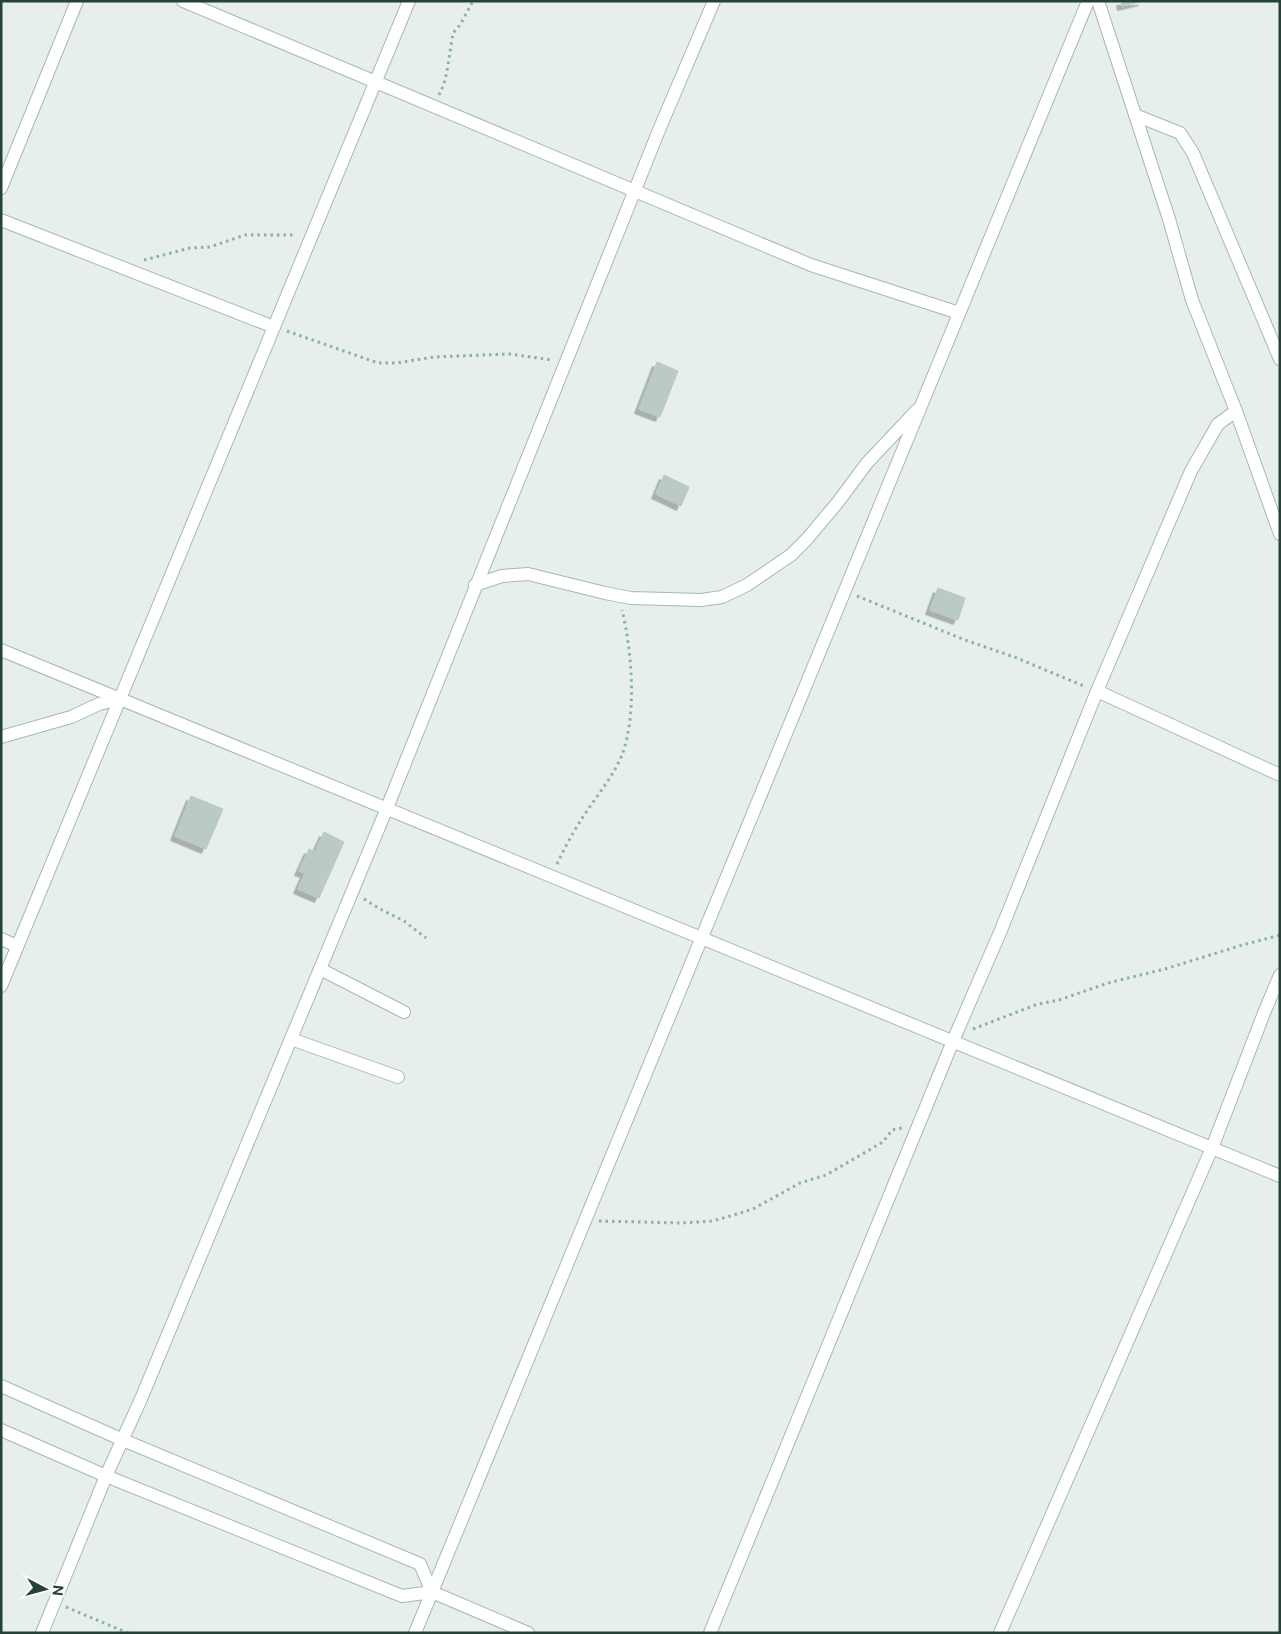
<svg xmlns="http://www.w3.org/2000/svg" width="1281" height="1634" viewBox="0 0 1281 1634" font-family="'Public Sans',sans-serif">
	<defs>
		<filter id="shadow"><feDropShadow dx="-4.5" dy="4.5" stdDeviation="0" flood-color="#0004"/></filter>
	</defs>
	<rect width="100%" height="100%" fill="#e6efeb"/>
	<g fill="#bbcac4" stroke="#b8c9c2" filter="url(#shadow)">
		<polygon points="1121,1 1143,1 1122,6"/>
		<polygon points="657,362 678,371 660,417 639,409"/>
		<polygon points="664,475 689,487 681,506 656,494"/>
		<polygon points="938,588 965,598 958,620 930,610"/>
		<polygon points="191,796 223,809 206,849 175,836"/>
		<polygon points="324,832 344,842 319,898 298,889 305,873 299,871 309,849 315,852"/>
	</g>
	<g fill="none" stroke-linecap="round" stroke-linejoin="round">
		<g stroke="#a8b8b2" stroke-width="14">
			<g id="street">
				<polyline points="183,1 811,265 959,313"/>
				<polyline points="1098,1 1169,219 1192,300 1236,411 1280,534"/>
				<polyline points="1135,115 1180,133 1193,153 1280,359"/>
				<polyline points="1,188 77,1"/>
				<polyline points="1,220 274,327"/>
				<polyline points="475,585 502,576 528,574 605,593 631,598 701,600 722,597 747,585 791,555 807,539 838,502 867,463 917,410"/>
				<polyline points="1,650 1280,1176"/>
				<polyline points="1097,691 1280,775"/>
				<polyline points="1,737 71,717 99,704 120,699"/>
				<polyline points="1,939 17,946"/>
				<polyline points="320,969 404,1012"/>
				<polyline points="1,986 409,1"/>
				<polyline points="291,1039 398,1077"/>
				<polyline points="1,1386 123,1440 420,1564 432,1592"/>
				<polyline points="1,1430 106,1476 402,1596 432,1592 528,1633"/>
				<polyline points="42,1633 106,1476 141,1399 387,808 659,130 714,1"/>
				<polyline points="415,1633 1088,1"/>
				<polyline points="710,1633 953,1041 1001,930 1097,691 1191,471 1218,424 1236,411"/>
				<polyline points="1000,1633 1212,1148 1264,1013 1280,975"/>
			</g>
		</g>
		<g stroke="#86b3a5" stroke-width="3" stroke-dasharray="2.5 4" stroke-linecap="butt">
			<polyline points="439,95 444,84 447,71 453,33 460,25 473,1"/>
			<polyline points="144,260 190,248 210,247 245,235 296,235"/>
			<polyline points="287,331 378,363 396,363 434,357 510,354 552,360"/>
			<polyline points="857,596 965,640 1017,658 1086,687"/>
			<path d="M 557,864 C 564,849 572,834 581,820 C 594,799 612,779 622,755 C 637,716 632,650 622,610"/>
			<polyline points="364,899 380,909 404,921 426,938"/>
			<polyline points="973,1029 1038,1004 1059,1000 1108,983 1165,969 1239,946 1280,935"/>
			<polyline points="599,1221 681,1223 713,1221 737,1214 753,1209 800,1183 826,1175 883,1142 892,1130 902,1128"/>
			<polyline points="66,1607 128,1633"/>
		</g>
		<use href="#street" stroke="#fff" stroke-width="12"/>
	</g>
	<rect width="1281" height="1634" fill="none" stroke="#24423a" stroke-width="5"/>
	<g transform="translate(45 1589) rotate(96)" stroke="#f7fbf9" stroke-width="4" paint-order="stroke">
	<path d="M0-4L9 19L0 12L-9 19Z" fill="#24423a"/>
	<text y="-8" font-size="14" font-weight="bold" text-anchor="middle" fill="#24423a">N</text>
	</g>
</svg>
